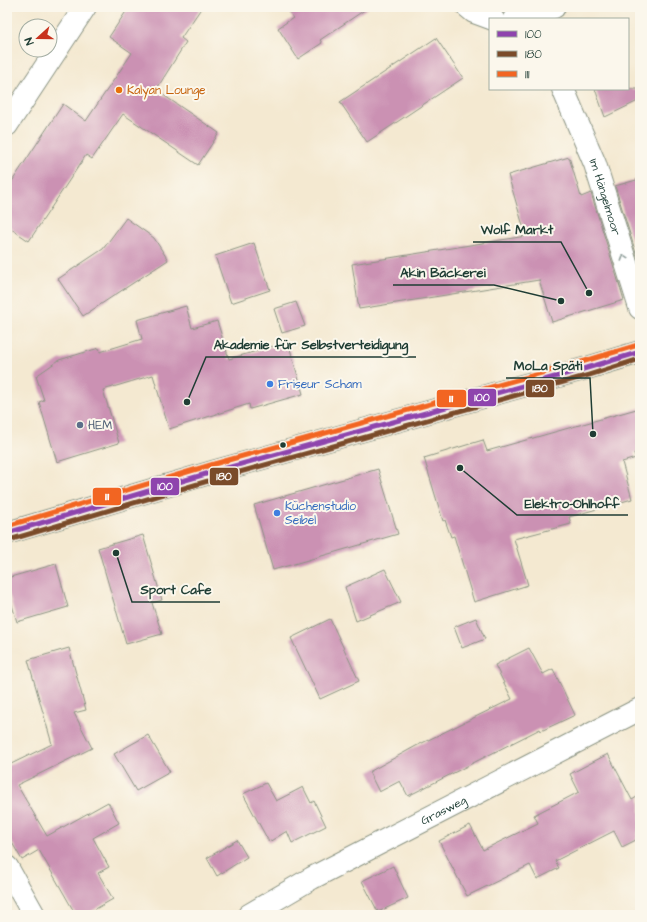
<svg xmlns="http://www.w3.org/2000/svg" width="647" height="922" viewBox="0 0 647 922" font-family="'Architects Daughter',sans-serif">
	<rect width="100%" height="100%" fill="#fbf7ec"/>
	<filter id="ink" filterUnits="userSpaceOnUse"><feTurbulence type="fractalNoise" baseFrequency=".025" numOctaves="2"/><feDisplacementMap in="SourceGraphic" scale="8" xChannelSelector="R" yChannelSelector="G"/><feConvolveMatrix kernelMatrix="1 2 1 2 8 2 1 2 1" color-interpolation-filters="sRGB"/></filter>
	<filter id="wash" filterUnits="userSpaceOnUse"><feTurbulence type="fractalNoise" baseFrequency=".012" numOctaves="4" result="noise"/><feDisplacementMap in="SourceGraphic" scale="16" xChannelSelector="R" yChannelSelector="G"/><feGaussianBlur stdDeviation="0.9" result="paint"/><feColorMatrix in="noise" values="0 0 0 0 0 0 0 0 0 0 0 0 0 0 0 0 0 1.4 0 .05"/><feComposite in="paint" operator="in"/></filter>
	<g filter="url(#wash)">
		<rect width="100%" height="100%" fill="#f4e9d1"/>
		<g id="blocks">
			<g fill="#cb91b3">
				<polygon points="129,7 202,7 181,38 186,42 156,90 219,133 198,165 123,114 92,159 86,155 29,241 7,226 7,189 63,104 86,121 132,53 109,37"/>
				<polygon points="286,7 369,7 320,40 322,43 298,59 278,28 293,18"/>
				<polygon points="436,38 463,78 367,142 340,102"/>
				<polygon points="595,89 640,89 640,100 605,117"/>
				<polygon points="569,157 581,197 591,193 624,300 552,322 539,280 359,309 352,264 526,236 508,175"/>
				<polygon points="640,179 640,266 615,186"/>
				<polygon points="126,218 154,238 168,260 83,316 58,279 103,249"/>
				<polygon points="254,243 270,290 231,303 215,256"/>
				<polygon points="296,302 305,326 282,333 274,309"/>
				<polygon points="186,306 192,328 217,321 229,359 288,342 303,394 250,409 249,404 169,429 153,375 103,390 119,443 57,462 39,402 44,400 36,376 59,360 99,348 100,352 142,339 137,320"/>
				<polygon points="640,408 640,451 634,453 636,458 622,462 632,499 569,517 571,524 514,539 528,585 474,602 454,536 451,537 445,520 443,521 424,458 483,440 487,451"/>
				<polygon points="378,469 398,534 273,570 254,505"/>
				<polygon points="143,535 162,600 152,603 162,634 126,644 98,548"/>
				<polygon points="56,564 68,607 17,622 7,588 7,578"/>
				<polygon points="385,569 401,602 356,621 345,587"/>
				<polygon points="476,618 485,639 462,648 454,627"/>
				<polygon points="330,619 359,681 320,699 291,638"/>
				<polygon points="69,648 86,710 74,713 92,748 17,785 47,836 108,802 119,823 93,838 109,867 98,873 113,899 85,915 76,915 39,850 22,860 7,834 7,766 52,744 28,660"/>
				<polygon points="529,648 543,674 553,669 575,715 541,731 540,729 408,796 400,781 379,792 369,772 416,746 512,699 495,665"/>
				<polygon points="148,735 170,772 136,791 114,754"/>
				<polygon points="608,754 632,800 640,795 640,825 636,840 622,847 614,831 555,861 559,868 537,879 530,865 467,896 439,841 470,825 483,850 538,823 534,815 579,792 570,774"/>
				<polygon points="266,783 276,801 303,787 311,803 314,801 326,826 292,843 287,831 269,842 243,794"/>
				<polygon points="237,840 247,857 217,876 207,858"/>
				<polygon points="393,866 408,898 378,912 362,881"/>
			</g>
		</g>
	</g>
	<g filter="url(#ink)">
		<use href="#blocks" fill-opacity="0" stroke="#8a9382" stroke-width="1"/>
		<g fill="none" stroke-linecap="round" stroke-linejoin="round">
			<g stroke="#8a9382" stroke-width="24">
				<g id="minor">
					<polyline points="468,7 474,12 493,19"/>
					<polyline points="514,19 532,16 554,7"/>
					<path id="s1" d="M 563,89 L 595,164 L 640,308"/>
					<polyline points="7,125 85,7"/>
					<polyline points="7,867 34,915"/>
					<path id="s2" d="M 249,915 L 312,878 L 640,709"/>
				</g>
			</g>
			<g stroke="#8a9382" stroke-width="24">
				<polyline id="tertiary" points="7,533 216,471 587,368 640,352"/>
			</g>
			<use href="#minor" stroke="#fff" stroke-width="22"/>
			<use href="#tertiary" stroke="#fff" stroke-width="22"/>
			<g stroke="#fbf7ec" stroke-width="8">
				<polyline id="bus-1" points="7,533 216,471 587,368 640,352"/>
			</g>
			<g stroke="#fbf7ec" stroke-width="8">
				<polyline id="bus-2" points="9,540 218,478 589,375 640,359"/>
			</g>
			<g stroke="#fbf7ec" stroke-width="8">
				<polyline id="bus-3" points="7,526 214,464 585,361 638,345"/>
			</g>
			<use href="#bus-1" stroke="#8e44ad" stroke-width="5"/>
			<use href="#bus-2" stroke="#7a4b2a" stroke-width="5"/>
			<use href="#bus-3" stroke="#f26522" stroke-width="5"/>
		</g>
		<defs><path id="oneway-chevron" d="M-2-3.5L2.5 0L-2 3.5" fill="none" stroke-width="1.6" stroke-linecap="round" stroke-linejoin="round"/></defs>
		<use stroke="#8f9e9a" href="#oneway-chevron" transform="translate(624 258) rotate(-108)"/>
	</g>
	<circle fill="#e8710a" stroke="#fbf7ec" stroke-width="1.5" cx="119" cy="90" r="4"/>
	<g fill="#3f7fe0" stroke="#fbf7ec" stroke-width="1.5">
		<circle cx="270" cy="384" r="4"/>
		<circle cx="277" cy="513" r="4"/>
	</g>
	<circle fill="#5c6f8a" stroke="#fbf7ec" stroke-width="1.5" cx="80" cy="425" r="4"/>
	<circle fill="#1f3d34" stroke="#fbf7ec" stroke-width="1.5" cx="283" cy="445" r="3.5"/>
	<g text-anchor="middle" stroke-width="4" stroke-linejoin="round" paint-order="stroke">
		<g font-size="12" fill="#c56008" stroke="#fbf7ec" text-anchor="start">
			<text x="127" y="94">Kalyan Lounge</text>
		</g>
		<g font-size="12" fill="#1f3d34" stroke="#fbf7ec">
			<text dy="4" stroke="none"><textPath href="#s1" startOffset="116">Im Hängelmoor</textPath></text>
			<text dy="4" stroke="none"><textPath href="#s2" startOffset="221">Grasweg</textPath></text>
		</g>
		<g font-size="12" fill="#366cbe" stroke="#fbf7ec" text-anchor="start">
			<text x="278" y="388">Friseur Scham</text>
			<text x="285" y="510">Küchenstudio<tspan x="285" dy="14">Seibel</tspan></text>
		</g>
		<g font-size="12" fill="#4e5e75" stroke="#fbf7ec" text-anchor="start">
			<text x="88" y="429">HEM</text>
		</g>
	</g>
	<path fill="none" stroke="#1f3d34" stroke-width="1.5" d="M589 293L561 242H473M561 301L494 285H393M187 402L206 357H416M593 434L590 378H506M460 468L517 515H628M116 553L132 602H220"/>
	<g fill="#1f3d34" stroke="#fbf7ec" stroke-width="1.5">
		<circle cx="589" cy="293" r="4"/>
		<circle cx="561" cy="301" r="4"/>
		<circle cx="187" cy="402" r="4"/>
		<circle cx="593" cy="434" r="4"/>
		<circle cx="460" cy="468" r="4"/>
		<circle cx="116" cy="553" r="4"/>
	</g>
	<g font-size="13" text-anchor="middle" font-weight="bold" fill="#1f3d34" stroke="#fbf7ec" stroke-width="4" stroke-linejoin="round" paint-order="stroke">
		<text x="517" y="234">Wolf Markt</text>
		<text x="443" y="277">Akin Bäckerei</text>
		<text x="311" y="349">Akademie für Selbstverteidigung</text>
		<text x="548" y="370">MoLa Späti</text>
		<text x="572" y="508">Elektro-Ohlhoff</text>
		<text x="176" y="594">Sport Cafe</text>
	</g>
	<g stroke="#fbf7ec" stroke-width="1.5">
		<rect x="525" y="379" width="30" height="19" rx="4" fill="#7a4b2a"/>
		<rect x="467" y="388" width="30" height="19" rx="4" fill="#8e44ad"/>
		<rect x="436" y="389" width="31" height="19" rx="4" fill="#f26522"/>
		<rect x="209" y="467" width="30" height="19" rx="4" fill="#7a4b2a"/>
		<rect x="150" y="477" width="30" height="19" rx="4" fill="#8e44ad"/>
		<rect x="92" y="487" width="30" height="19" rx="4" fill="#f26522"/>
	</g>
	<g font-size="11" text-anchor="middle" font-weight="bold" fill="#fff">
		<text x="540" y="392">180</text>
		<text x="482" y="401">100</text>
		<text x="451" y="402">111</text>
		<text x="224" y="480">180</text>
		<text x="165" y="490">100</text>
		<text x="107" y="500">111</text>
	</g>
	<rect width="647" height="922" fill="none" stroke="#fbf7ec" stroke-width="24"/>
	<rect x="489" y="18" width="140" height="72" fill="#fbf7ec" stroke="#a3ada2"/>
	<rect x="497" y="31" width="20" height="6" fill="#8e44ad" stroke="#a3ada2"/>
	<text x="525" y="38" font-size="12" fill="#1f3d34">100</text>
	<rect x="497" y="51" width="20" height="6" fill="#7a4b2a" stroke="#a3ada2"/>
	<text x="525" y="58" font-size="12" fill="#1f3d34">180</text>
	<rect x="497" y="71" width="20" height="6" fill="#f26522" stroke="#a3ada2"/>
	<text x="525" y="78" font-size="12" fill="#1f3d34">111</text>
	<g transform="translate(38 38) rotate(249)"><circle r="19" fill="#fbf7ec" stroke="#a3ada2"/>
	<path d="M0-3L7 15L0 10L-7 15Z" fill="#c8321e"/>
	<text y="-6" font-size="11" font-weight="bold" text-anchor="middle" fill="#1f3d34">N</text>
	</g>
</svg>
